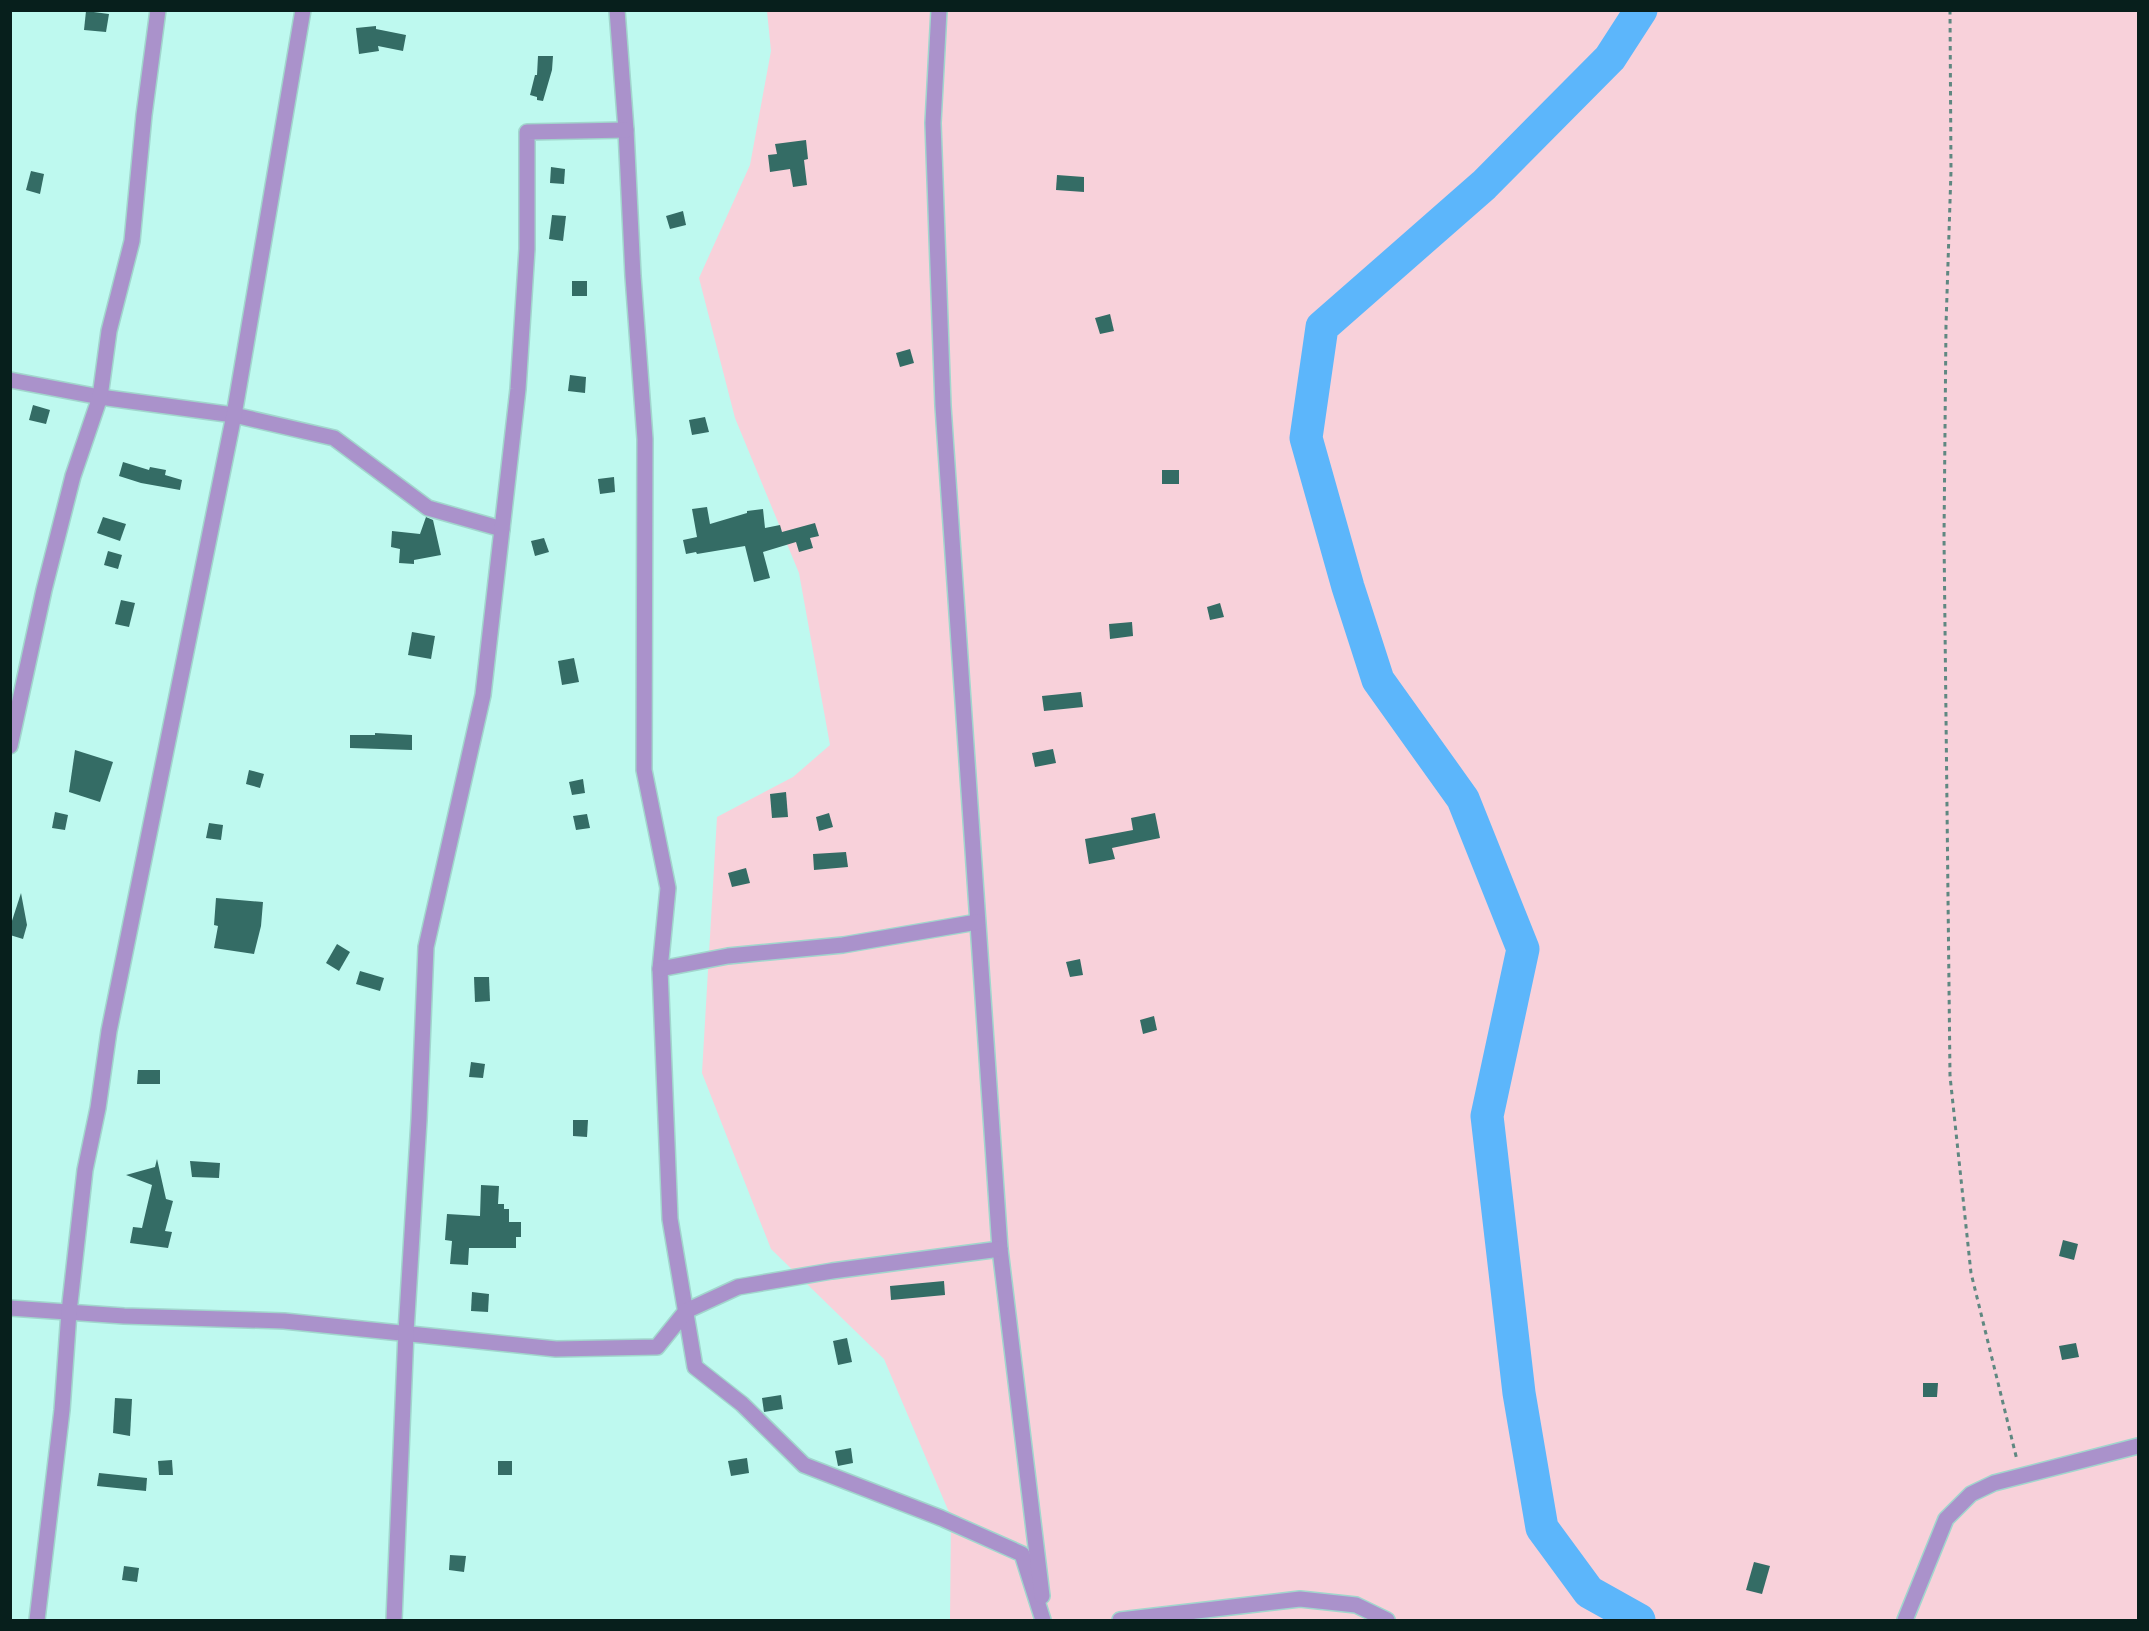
<svg xmlns="http://www.w3.org/2000/svg" width="2149" height="1631" viewBox="0 0 2149 1631" font-family="'Golos Text',sans-serif">
	<rect width="100%" height="100%" fill="#bef9ef"/>
	<polygon fill="#f8d1da" points="767,11 2138,11 2138,1620 950,1620 951,1517 884,1359 771,1249 702,1073 717,817 793,777 830,745 799,573 735,418 699,278 750,165 771,51"/>
	<g fill="none" stroke-linecap="round" stroke-linejoin="round">
		<polyline stroke="#5cb6fb" stroke-width="33" points="1639,1620 1589,1592 1542,1528 1519,1393 1487,1116 1523,949 1463,799 1378,680 1348,587 1306,438 1322,327 1484,185 1610,58 1641,10"/>
	</g>
	<g fill="#346c65">
		<polygon points="86,11 109,14 106,32 84,30"/>
		<polygon points="376,26 376,29 406,35 403,51 378,46 379,51 359,54 356,28"/>
		<polygon points="538,56 553,56 552,70 543,101 537,100 537,97 530,95 535,75 537,75"/>
		<polygon points="806,140 808,159 804,160 807,185 793,187 790,169 770,172 768,155 777,154 775,144"/>
		<polygon points="551,167 565,169 564,184 550,183"/>
		<polygon points="31,171 44,174 40,194 26,190"/>
		<polygon points="1057,175 1084,177 1084,192 1056,190"/>
		<polygon points="683,211 686,225 670,229 666,216"/>
		<polygon points="552,215 566,216 563,241 549,239"/>
		<rect x="572" y="281" width="15" height="15"/>
		<polygon points="1110,314 1114,331 1100,334 1095,318"/>
		<polygon points="910,349 914,363 900,367 896,353"/>
		<polygon points="570,375 586,377 585,393 568,391"/>
		<polygon points="33,405 50,410 46,424 29,420"/>
		<polygon points="705,417 709,432 692,435 689,420"/>
		<polygon points="123,462 149,470 150,467 166,470 165,475 182,480 180,490 141,483 119,476"/>
		<rect x="1162" y="470" width="17" height="14"/>
		<polygon points="614,477 615,492 600,494 598,479"/>
		<polygon points="707,507 710,524 747,513 747,511 763,509 765,528 780,525 782,532 815,523 819,536 810,538 813,548 799,552 796,542 763,552 770,578 754,582 745,546 697,554 696,552 686,554 683,540 697,537 692,509"/>
		<polygon points="103,517 126,524 120,541 97,533"/>
		<polygon points="426,517 433,520 441,555 414,560 414,564 399,563 400,549 391,547 392,531 420,534"/>
		<polygon points="544,538 549,552 535,556 531,541"/>
		<polygon points="108,551 122,555 118,569 104,565"/>
		<polygon points="121,600 135,603 129,627 115,624"/>
		<polygon points="1220,603 1224,617 1210,620 1207,607"/>
		<polygon points="1132,622 1133,636 1110,639 1109,624"/>
		<polygon points="412,632 435,636 431,659 408,655"/>
		<polygon points="574,658 579,682 562,685 558,661"/>
		<polygon points="1081,692 1083,707 1044,711 1042,696"/>
		<polygon points="375,733 412,735 412,750 350,748 350,735 375,735"/>
		<polygon points="1053,749 1056,763 1035,767 1032,753"/>
		<polygon points="75,750 113,762 100,802 69,792"/>
		<polygon points="249,770 264,774 260,788 246,784"/>
		<polygon points="583,779 585,793 572,795 569,782"/>
		<polygon points="786,792 788,817 772,818 770,794"/>
		<polygon points="55,812 68,815 65,830 52,828"/>
		<polygon points="829,813 833,827 819,831 816,817"/>
		<polygon points="1155,813 1160,838 1112,848 1115,859 1089,864 1085,839 1133,830 1131,818"/>
		<polygon points="587,814 590,828 576,830 573,816"/>
		<polygon points="209,823 223,825 221,840 206,838"/>
		<polygon points="846,852 848,867 814,870 813,854"/>
		<polygon points="746,868 750,883 732,887 728,873"/>
		<polygon points="21,893 27,925 23,939 10,935 10,927"/>
		<polygon points="216,898 263,902 261,926 254,954 214,948 218,926 214,925"/>
		<polygon points="337,944 350,952 339,971 326,963"/>
		<polygon points="1080,959 1083,975 1070,977 1066,962"/>
		<polygon points="360,971 384,978 380,991 356,984"/>
		<polygon points="474,977 489,977 490,1001 475,1002"/>
		<polygon points="1154,1016 1157,1030 1143,1034 1140,1020"/>
		<polygon points="471,1062 485,1064 483,1078 469,1077"/>
		<polygon points="138,1070 160,1070 160,1084 137,1084"/>
		<polygon points="573,1120 588,1120 587,1137 573,1136"/>
		<polygon points="157,1159 166,1199 173,1201 165,1231 172,1232 168,1248 130,1243 133,1227 142,1228 152,1185 126,1175 155,1167"/>
		<polygon points="190,1161 220,1163 219,1178 192,1177"/>
		<polygon points="481,1185 499,1186 498,1204 504,1204 504,1209 509,1209 509,1222 521,1222 521,1237 516,1237 516,1248 469,1248 468,1265 450,1264 452,1241 445,1240 447,1214 480,1216"/>
		<polygon points="2063,1240 2078,1244 2074,1260 2059,1256"/>
		<polygon points="944,1281 945,1295 891,1300 890,1286"/>
		<polygon points="472,1292 489,1294 488,1312 471,1311"/>
		<polygon points="847,1338 852,1362 838,1365 833,1341"/>
		<polygon points="2076,1343 2079,1357 2062,1360 2059,1346"/>
		<polygon points="1923,1383 1938,1383 1937,1397 1923,1397"/>
		<polygon points="781,1395 783,1409 764,1412 762,1398"/>
		<polygon points="115,1398 132,1399 130,1436 113,1433"/>
		<polygon points="851,1448 853,1463 838,1466 835,1451"/>
		<polygon points="747,1458 749,1473 731,1476 728,1461"/>
		<polygon points="172,1460 173,1475 159,1475 158,1461"/>
		<rect x="498" y="1461" width="14" height="14"/>
		<polygon points="99,1473 147,1478 146,1491 97,1486"/>
		<polygon points="450,1555 466,1556 464,1572 449,1570"/>
		<polygon points="1754,1562 1770,1566 1762,1594 1746,1590"/>
		<polygon points="124,1566 139,1568 137,1582 122,1580"/>
	</g>
	<g fill="none" stroke-linecap="round" stroke-linejoin="round">
		<g stroke="#a1d6cd" stroke-width="18">
			<g id="street">
				<polyline points="617,10 626,130 633,276 645,439 644,770 668,888 660,969 670,1219 695,1367 742,1404 804,1465 941,1518 1022,1554 1043,1620"/>
				<polyline points="939,10 933,123 943,406 1000,1249 1042,1596"/>
				<polyline points="10,380 100,397 234,415 334,438 428,508 502,529"/>
				<polyline points="10,746 44,590 73,476 100,397 109,331 132,241 144,115 158,10"/>
				<polyline points="660,969 728,956 843,945 977,922"/>
				<polyline points="10,1308 124,1316 284,1321 556,1349 657,1347 686,1311 738,1287 832,1271 1000,1249"/>
				<polyline points="37,1620 62,1410 69,1312 85,1170 98,1108 109,1031 234,415 303,10"/>
				<polyline points="394,1620 406,1332 419,1120 426,947 483,695 518,389 527,249 527,132 626,130"/>
				<polyline points="1120,1620 1300,1599 1356,1605 1387,1620"/>
				<polyline points="1905,1620 1946,1519 1971,1494 1994,1483 2138,1446"/>
			</g>
		</g>
		<polyline stroke="#5f8881" stroke-width="3" stroke-dasharray="4.5 4.5" stroke-linecap="butt" points="1950,10 1951,171 1946,325 1944,537 1950,1076 1971,1273 2017,1460"/>
		<use href="#street" stroke="#aa92cb" stroke-width="15"/>
	</g>
	<rect width="2149" height="1631" fill="none" stroke="#071f1c" stroke-width="24"/>
</svg>
